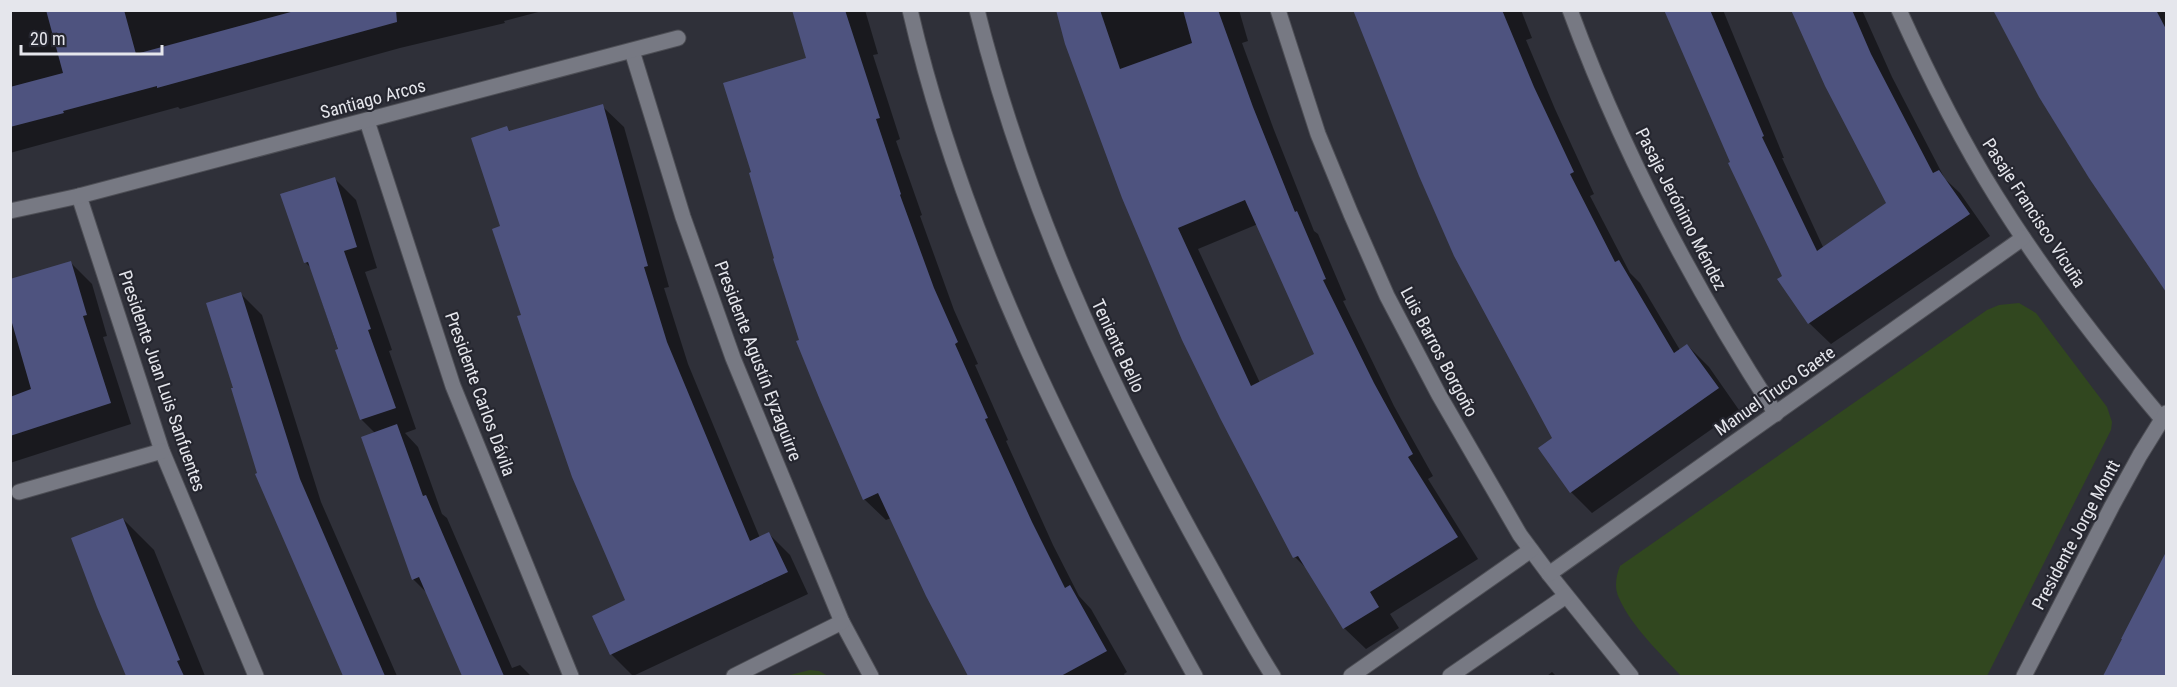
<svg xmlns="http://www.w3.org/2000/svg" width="2177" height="687" viewBox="0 0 2177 687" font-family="'Roboto Condensed',sans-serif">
	<rect width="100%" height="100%" fill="#2f3039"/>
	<g fill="#31471f">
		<path d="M 2019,303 L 2036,313 L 2107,407 L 2112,422 L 2111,430 L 1987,676 L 1681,676 C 1661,654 1631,626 1619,598 C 1614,588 1616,576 1620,566 L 1987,310 L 1999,305 Z"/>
		<polygon points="810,670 819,671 828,676 786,676"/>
	</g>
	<g fill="#0007" fill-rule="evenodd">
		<polygon points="10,10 546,10 504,21 505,23 400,48 180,109 178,107 10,153"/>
		<polygon points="794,10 865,10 878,54 873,55 900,139 896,141 922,215 920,216 954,310 978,364 975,365 1008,440 1006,441 1053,545 1079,596 1091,609 1127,672 1124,674 1125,676 970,676 891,518 886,520 864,499 800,340 808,59"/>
		<path d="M 1058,10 L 1239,10 L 1248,41 L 1242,43 L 1274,130 L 1314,231 L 1318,234 L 1346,300 L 1343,301 L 1394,406 L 1433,476 L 1428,479 L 1478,559 L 1390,614 L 1399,628 L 1366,649 L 1344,628 L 1312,574 L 1295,557 L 1221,417 L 1183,340 L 1148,259 L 1067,43 ZM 1258,224 L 1316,355 L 1260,383 L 1198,249 Z"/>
		<polygon points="1354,10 1521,10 1532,38 1526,40 1555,109 1594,194 1590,196 1630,273 1640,283 1680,350 1687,345 1709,367 1739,410 1592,513 1571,492 1554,438"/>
		<polygon points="1666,10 1723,10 1784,158 1782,158 1829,260 1888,204 1793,10 1862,10 1892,77 1945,179 1960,193 1990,236 1831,344 1809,323 1779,280 1784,277 1732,163"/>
		<polygon points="1995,10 2164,10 2166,15 2166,285 2140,251"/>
		<polygon points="602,106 624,127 669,287 664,288 688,364 760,538 769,534 790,555 808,594 633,676 612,655 594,616 627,601 523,316 501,227 507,128 511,132"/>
		<polygon points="334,178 356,200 377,268 365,272 392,350 389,351 416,429 405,433 418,447 442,514 447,518 512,668 520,665 531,676 464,676 428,594 413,579 375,433 361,419 311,268 306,263"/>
		<polygon points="71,263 92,284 107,336 103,337 131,424 10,463 10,280"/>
		<polygon points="240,293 262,315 321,502 397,676 344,676 257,475 259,474 235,389"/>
		<polygon points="123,519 154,550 205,676 128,676 73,539"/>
		<polygon points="2166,556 2166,676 2105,676"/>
		<polygon points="1552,672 1556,676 1547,676"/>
	</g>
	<g fill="#4e537f" fill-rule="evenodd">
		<polygon points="46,10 124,10 136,54 298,10 396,10 397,22 157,88 157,86 63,111 64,113 10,127 10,87 63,73"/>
		<polygon points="792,10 845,10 880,118 876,119 901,194 900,195 934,288 958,342 955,344 988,418 985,419 1032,522 1065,588 1070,585 1107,651 1061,676 968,676 926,596 878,493 863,500 820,400 796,341 799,340 773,259 774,258 749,173 751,172 723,83 806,58"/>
		<path d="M 1056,10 L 1100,10 L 1120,69 L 1192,43 L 1183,10 L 1218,10 L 1253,107 L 1295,212 L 1297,211 L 1326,279 L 1323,280 L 1374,383 L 1413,454 L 1408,457 L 1458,537 L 1370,592 L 1379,607 L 1343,629 L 1298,556 L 1293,558 L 1220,418 L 1182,340 L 1122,198 L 1065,44 ZM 1245,200 L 1314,354 L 1251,386 L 1178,228 Z"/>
		<polygon points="1353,10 1502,10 1534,87 1574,172 1570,174 1615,262 1619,260 1674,353 1687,344 1719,388 1570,493 1538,448 1552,438 1454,256 1419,176"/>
		<polygon points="1664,10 1710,10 1764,136 1762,137 1817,251 1886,203 1825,86 1791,10 1852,10 1871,54 1933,173 1939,170 1970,214 1808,324 1777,279 1782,276 1728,163 1730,162"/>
		<polygon points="1993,10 2156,10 2166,29 2166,292 2089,178 2039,97"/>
		<polygon points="603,104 648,266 644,267 667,342 750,541 769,532 788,572 610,655 592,616 625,600 572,477 541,387 517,316 521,315 492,229 500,226 471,138 507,126 509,131"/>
		<polygon points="335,177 357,247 344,251 371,329 368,330 396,408 360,420 335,350 338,349 308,262 304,263 280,194"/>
		<polygon points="71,261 87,315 83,316 111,403 10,436 10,397 31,389 10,316 10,279"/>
		<polygon points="241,292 300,479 385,676 343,676 255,474 257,473 231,388 233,388 206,303"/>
		<polygon points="397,424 423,496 426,495 504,676 462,676 419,577 412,580 361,437"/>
		<polygon points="123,518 180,660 177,661 184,676 126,676 97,607 71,538"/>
		<polygon points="2166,552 2166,676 2103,676 2122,639 2121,639"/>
	</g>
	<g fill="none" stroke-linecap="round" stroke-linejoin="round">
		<g stroke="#4d4e55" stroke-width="17">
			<g id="minor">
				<path d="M 910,10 C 965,247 1078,466 1195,676"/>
				<path d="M 977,10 C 1025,202 1107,382 1203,554 C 1226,595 1248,637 1273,676"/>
				<polyline points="1278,10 1318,134 1351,214 1387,296 1439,395 1520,535 1549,574 1631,676"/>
				<path d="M 1570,10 C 1623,154 1693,286 1776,414"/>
				<path d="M 1899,10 C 1928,74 1959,137 1996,196 C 2045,275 2102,348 2162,419"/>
				<polyline points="632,51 683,217 733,358 842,622 871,676"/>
				<polyline points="367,121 453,386 571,676"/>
				<polyline points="79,196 162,451 256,676"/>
				<polyline points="10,211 79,196 678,38"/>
				<polyline points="19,492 162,451"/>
				<polyline points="1549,574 2023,238"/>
				<polyline points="734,676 842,622"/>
				<polyline points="1351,676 1531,550"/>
				<polyline points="1450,676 1566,596"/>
				<polyline points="2024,676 2112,506 2140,455 2166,413"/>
			</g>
		</g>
		<use href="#minor" stroke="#777983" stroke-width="15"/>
	</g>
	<g text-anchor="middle" stroke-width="4.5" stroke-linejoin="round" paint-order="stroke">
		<g font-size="18" fill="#e5e6ec" stroke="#25262f">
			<text transform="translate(373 99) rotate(-15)" y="6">Santiago Arcos</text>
			<text transform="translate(1681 209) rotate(63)" y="6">Pasaje Jerónimo Méndez</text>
			<text transform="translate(2034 213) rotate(57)" y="6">Pasaje Francisco Vicuña</text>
			<text transform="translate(1118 346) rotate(65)" y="6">Teniente Bello</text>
			<text transform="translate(1439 352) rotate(62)" y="6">Luis Barros Borgoño</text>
			<text transform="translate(758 361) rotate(69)" y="6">Presidente Agustín Eyzaguirre</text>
			<text transform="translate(162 381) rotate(71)" y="6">Presidente Juan Luis Sanfuentes</text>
			<text transform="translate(1775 391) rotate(-35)" y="6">Manuel Truco Gaete</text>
			<text transform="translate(480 394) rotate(70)" y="6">Presidente Carlos Dávila</text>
			<text transform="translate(2076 535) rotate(-62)" y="6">Presidente Jorge Montt</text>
		</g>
	</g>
	<rect width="2177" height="687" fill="none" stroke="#e5e6ec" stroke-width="24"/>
	<path d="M21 45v9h141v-9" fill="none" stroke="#e5e6ec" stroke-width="3"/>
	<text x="30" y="45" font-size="18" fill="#e5e6ec" stroke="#25262f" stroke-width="4.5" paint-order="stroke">20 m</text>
</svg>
